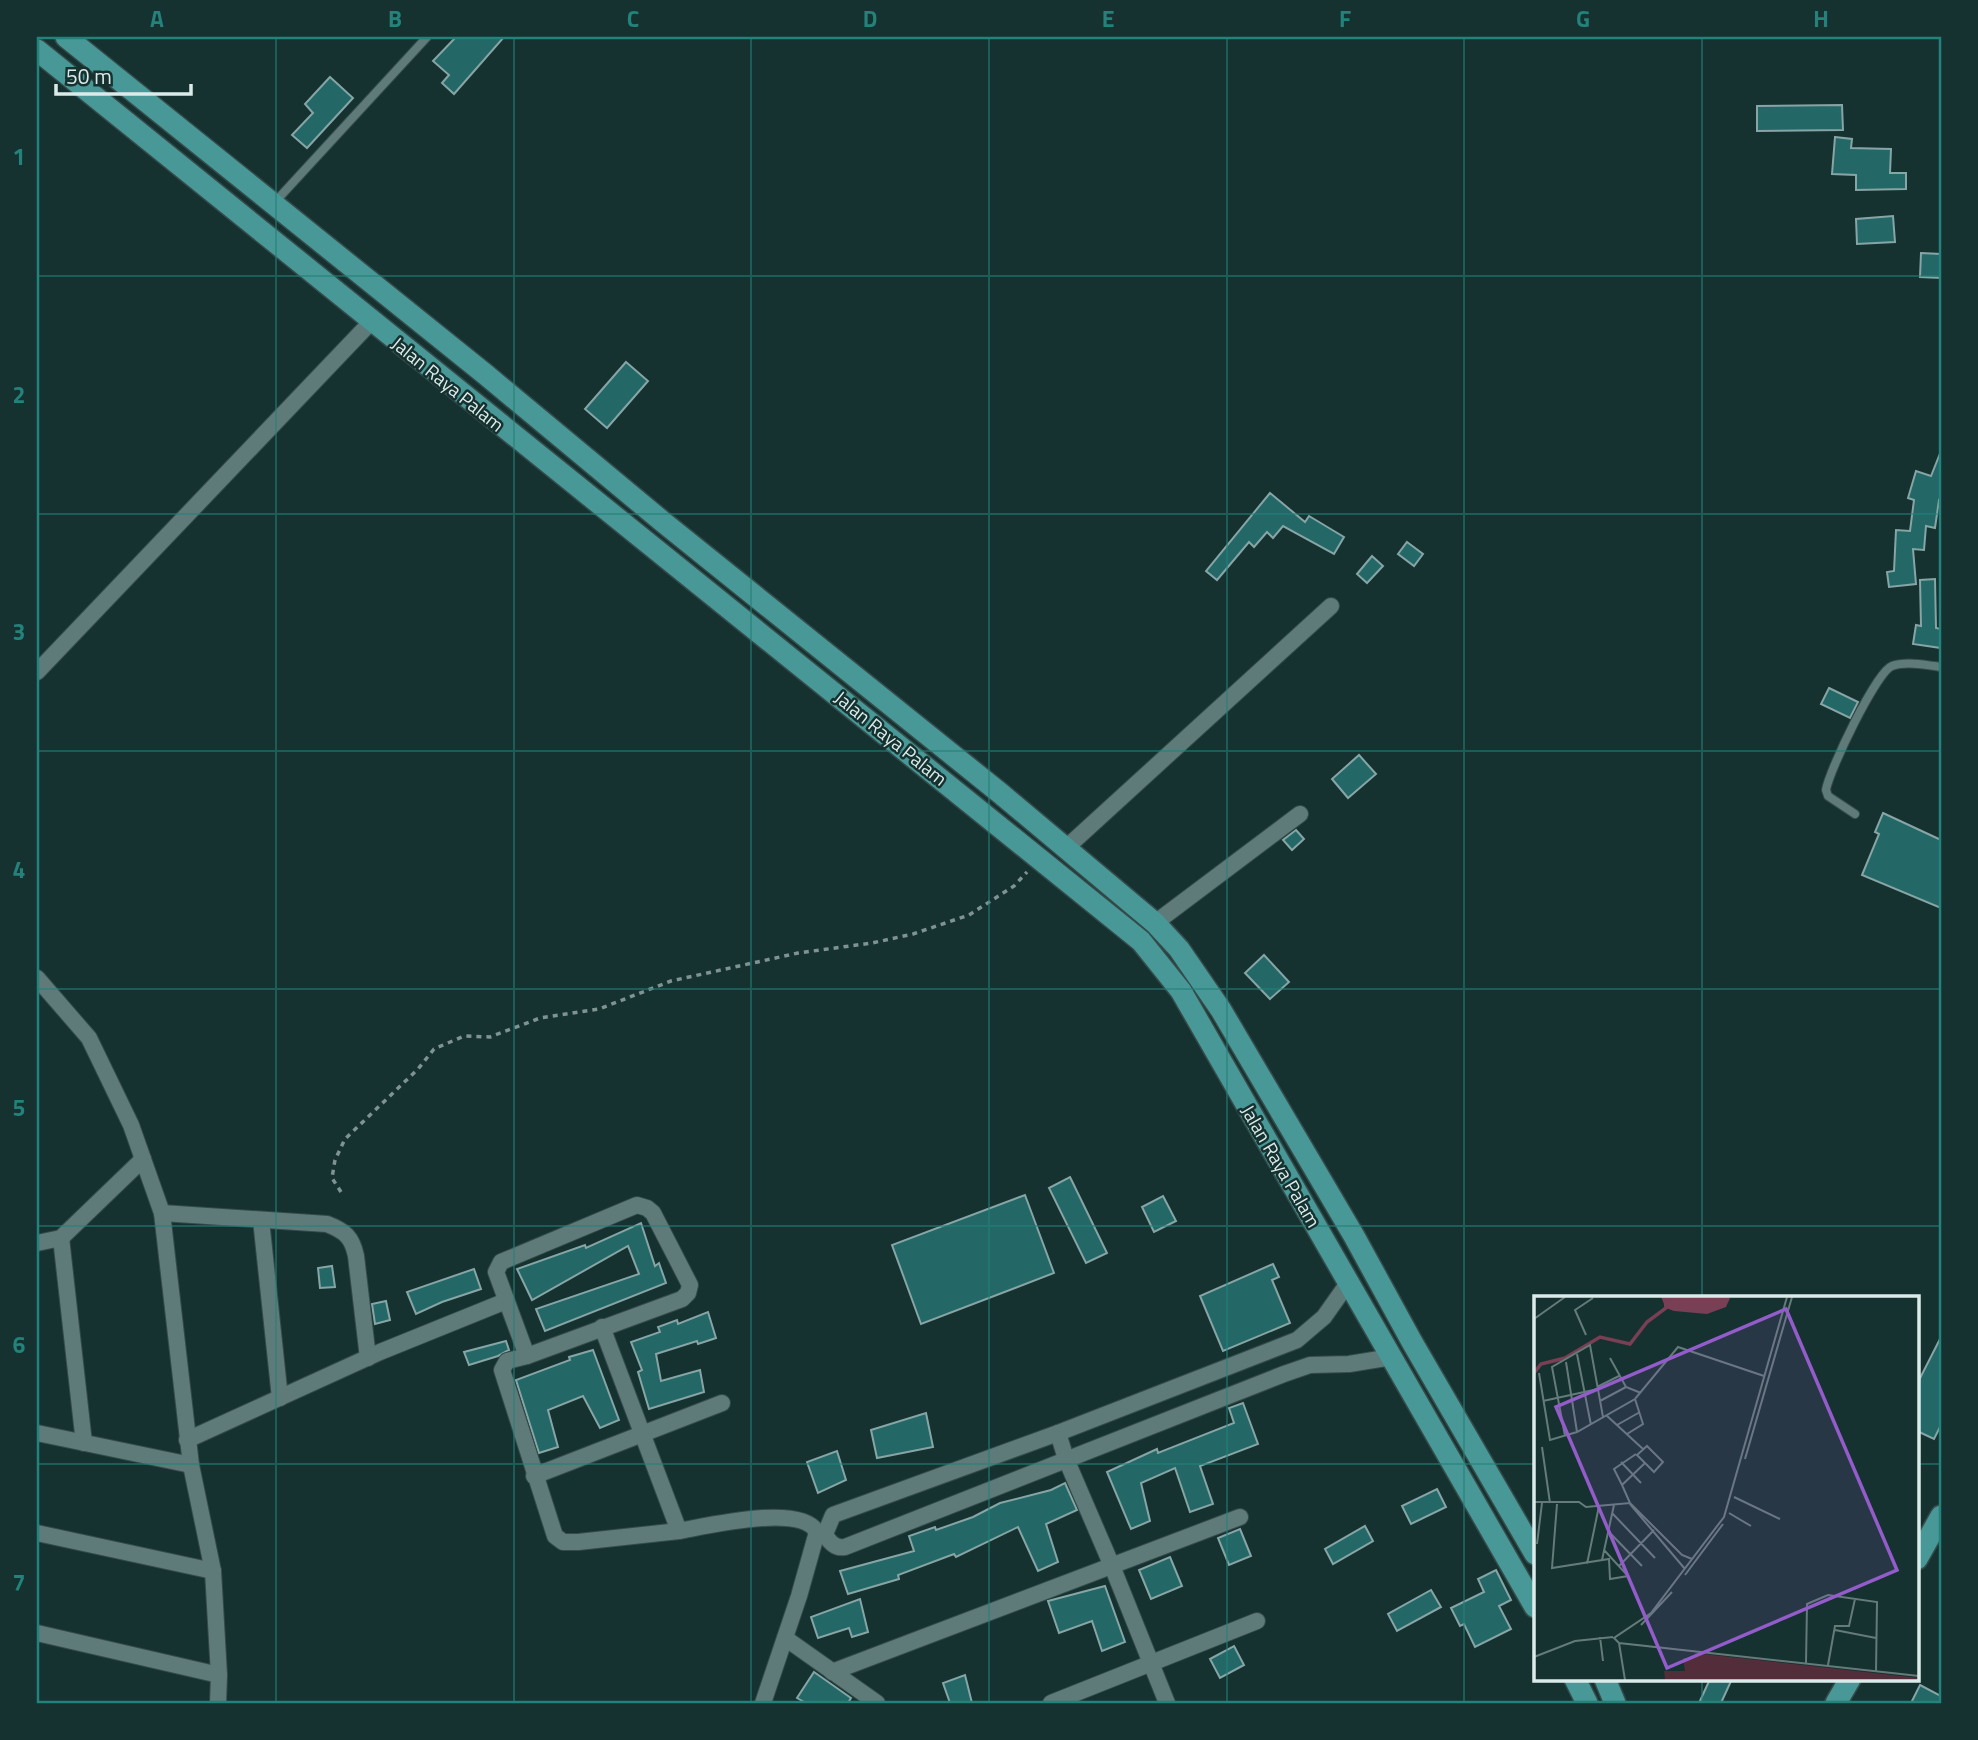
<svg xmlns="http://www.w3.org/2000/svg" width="1978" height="1740" viewBox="0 0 1978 1740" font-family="'Titillium Web',sans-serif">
	<rect width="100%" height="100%" fill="#153130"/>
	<g fill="#236867" stroke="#86a5a4" stroke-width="2">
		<polygon points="456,37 504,37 454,94 442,83 449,75 433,61"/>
		<polygon points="330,77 353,98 307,148 292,135 313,113 305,104"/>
		<polygon points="1842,105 1843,130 1757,131 1757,106"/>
		<polygon points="1835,137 1852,139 1851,148 1891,149 1890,173 1906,173 1906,189 1856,190 1856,175 1832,174"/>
		<polygon points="1893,216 1895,242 1857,244 1856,219"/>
		<polygon points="1921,253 1941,254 1941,278 1920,277"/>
		<polygon points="626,362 648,381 607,428 585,409"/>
		<polygon points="1941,451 1941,501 1939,500 1935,528 1926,526 1924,550 1913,549 1916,584 1889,587 1887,572 1894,571 1896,530 1910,531 1914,500 1908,498 1916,471 1931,476"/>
		<polygon points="1270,493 1305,522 1309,516 1344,537 1334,554 1283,526 1273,538 1267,532 1254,547 1249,542 1217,580 1206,571"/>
		<polygon points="1407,542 1423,554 1414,566 1398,554"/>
		<polygon points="1372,556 1383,566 1367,583 1357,574"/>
		<polygon points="1935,579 1936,628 1941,629 1941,648 1913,644 1916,625 1921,626 1920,580"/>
		<polygon points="1829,688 1858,702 1850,718 1821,704"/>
		<polygon points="1359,755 1376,774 1348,798 1332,779"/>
		<polygon points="1883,813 1941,840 1941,908 1862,875 1879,834 1875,832"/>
		<polygon points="1296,830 1304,839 1292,850 1283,840"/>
		<polygon points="1264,955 1289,982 1270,999 1245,973"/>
		<polygon points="1070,1177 1107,1253 1086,1263 1049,1188"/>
		<polygon points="1025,1195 1054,1273 921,1324 892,1245"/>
		<polygon points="1163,1196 1176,1221 1154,1232 1142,1207"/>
		<polygon points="641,1223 655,1266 659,1263 666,1283 545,1331 536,1309 639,1274 628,1246 532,1300 517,1269 585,1245 586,1248"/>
		<polygon points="1273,1264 1279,1277 1272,1280 1290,1323 1223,1351 1200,1296"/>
		<polygon points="332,1266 335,1287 320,1288 318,1268"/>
		<polygon points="474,1269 481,1289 442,1302 416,1314 407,1292"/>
		<polygon points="386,1301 390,1320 375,1324 372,1304"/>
		<polygon points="708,1312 716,1338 698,1344 697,1341 656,1354 661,1381 700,1370 704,1392 649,1409 638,1372 642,1370 631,1342 660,1332 658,1327 677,1320 678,1324"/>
		<polygon points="1941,1337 1941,1425 1934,1439 1917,1431 1917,1384"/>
		<polygon points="506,1341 509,1350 498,1356 469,1365 464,1352"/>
		<polygon points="593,1350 619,1420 600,1428 583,1396 548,1410 558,1447 539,1453 516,1380 570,1360 569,1357"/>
		<polygon points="1243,1403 1258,1444 1200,1466 1213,1504 1190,1512 1175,1468 1141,1483 1150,1521 1131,1529 1107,1472 1157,1449 1158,1453 1234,1423 1229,1408"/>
		<polygon points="926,1413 933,1447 877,1458 871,1430"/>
		<polygon points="837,1451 846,1480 818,1493 807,1462"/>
		<polygon points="1065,1483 1077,1510 1046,1524 1058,1562 1038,1571 1018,1527 956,1557 954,1554 898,1575 899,1579 848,1594 840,1571 914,1551 909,1536 935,1527 936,1530 973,1517 1000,1503 1051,1490"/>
		<polygon points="1437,1489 1446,1507 1411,1524 1402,1506"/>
		<polygon points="1365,1526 1373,1541 1333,1564 1325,1549"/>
		<polygon points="1240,1529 1251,1556 1229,1565 1218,1538"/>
		<polygon points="1170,1557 1182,1586 1151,1599 1139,1570"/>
		<polygon points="1496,1570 1511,1600 1499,1606 1511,1629 1475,1647 1464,1624 1460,1626 1451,1608 1484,1592 1478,1579"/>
		<polygon points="1105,1586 1125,1642 1102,1651 1092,1621 1059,1633 1048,1601"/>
		<polygon points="1431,1590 1441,1607 1397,1631 1388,1614"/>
		<polygon points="860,1599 868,1632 852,1637 849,1628 818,1638 811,1617"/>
		<polygon points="1234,1646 1244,1665 1220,1678 1210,1659"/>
		<polygon points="814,1672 851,1698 848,1703 806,1703 797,1698"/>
		<polygon points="965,1675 972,1703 950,1703 943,1683"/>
		<polygon points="1710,1679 1732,1679 1721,1703 1699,1703"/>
		<polygon points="1920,1685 1941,1696 1941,1703 1911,1703"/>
	</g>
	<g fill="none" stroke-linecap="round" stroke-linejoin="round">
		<g stroke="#354b4a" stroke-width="10">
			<g id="lane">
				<polyline points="275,202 427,37"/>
				<path d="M 1855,814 L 1828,796 L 1826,790 C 1829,771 1876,672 1892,666 C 1906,661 1927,665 1941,667"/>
			</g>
		</g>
		<g stroke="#354b4a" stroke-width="18">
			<g id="street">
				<polyline points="37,672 371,322"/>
				<polyline points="1066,848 1331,606"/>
				<polyline points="1155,923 1300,814"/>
				<polyline points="37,978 89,1038 131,1125 162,1213 191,1465 213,1571 219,1675 218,1703"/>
				<polygon points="637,1205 647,1208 653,1213 690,1285 688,1293 682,1299 527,1356 496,1272 501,1262"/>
				<path d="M 162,1213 L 327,1224 C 345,1231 352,1237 356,1256 L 368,1358"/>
				<polyline points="261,1220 280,1398"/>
				<polyline points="61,1238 84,1443"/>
				<polyline points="37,1243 61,1238 143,1159"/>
				<path d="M 602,1327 L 679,1531 C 707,1526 801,1503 817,1532"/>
				<polyline points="527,1356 507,1361 502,1370 555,1536 563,1542 578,1542 679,1531"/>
				<polyline points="37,1433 191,1465"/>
				<polyline points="1058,1433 1066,1459 1112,1566 1167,1703"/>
				<polyline points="187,1440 380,1352 506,1301"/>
				<polyline points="534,1476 722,1403"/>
				<polyline points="37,1533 213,1571"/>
				<path d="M 825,1534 C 829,1542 836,1549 845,1547 L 1284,1374 L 1310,1365 L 1349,1364 L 1392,1357"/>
				<polyline points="825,1534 833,1515 1058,1433 1297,1340 1324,1317 1348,1283"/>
				<polyline points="37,1633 219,1675"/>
				<polyline points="785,1638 877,1703"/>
				<polyline points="832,1672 1240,1517"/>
				<polyline points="763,1703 799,1596 817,1532 825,1534"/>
				<polyline points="1051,1703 1257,1621"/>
			</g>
		</g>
		<g stroke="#354b4a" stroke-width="24">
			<g id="primary">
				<polyline points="66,37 485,374 663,522 1000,793 1155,923 1179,949 1221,1010 1354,1236 1412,1342 1535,1554"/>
				<polyline points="37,50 1141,941 1181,991 1535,1607"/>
				<polyline points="1917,1559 1941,1516"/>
				<polyline points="1575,1679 1587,1703"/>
				<polyline points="1605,1679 1615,1703"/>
				<polyline points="1836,1703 1850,1679"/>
			</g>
		</g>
		<polyline stroke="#7e9392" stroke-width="3.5" stroke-dasharray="5 5" stroke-linecap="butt" points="341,1192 332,1178 335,1160 345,1139 418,1069 434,1049 464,1036 490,1037 540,1018 599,1009 671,981 798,953 872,943 913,934 969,915 1014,886 1027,872"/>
		<use href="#lane" stroke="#5e7b7a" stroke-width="8"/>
		<use href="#street" stroke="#5e7b7a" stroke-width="16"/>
		<use href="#primary" stroke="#479896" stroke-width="21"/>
	</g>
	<path fill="none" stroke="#23827a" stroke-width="2" stroke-opacity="0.55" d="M 276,37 L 276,1703M 514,37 L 514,1703M 751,37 L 751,1703M 989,37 L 989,1703M 1227,37 L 1227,1703M 1464,37 L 1464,1703M 1702,37 L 1702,1297M 37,276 L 1941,276M 37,514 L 1941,514M 37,751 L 1941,751M 37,989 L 1941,989M 37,1226 L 1941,1226M 37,1464 L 1535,1464M 1917,1464 L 1941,1464M 1702,1679 L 1702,1703"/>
	<g text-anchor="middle" stroke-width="5" stroke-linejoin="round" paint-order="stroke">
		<g font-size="19" fill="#dbebea" stroke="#153130">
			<text transform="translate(448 384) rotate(39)" y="7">Jalan Raya Palam</text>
			<text transform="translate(891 738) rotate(39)" y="7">Jalan Raya Palam</text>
			<text transform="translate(1281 1166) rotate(60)" y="7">Jalan Raya Palam</text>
		</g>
	</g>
	<g transform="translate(1534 1296)">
		<rect width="385" height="385" fill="#153130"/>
		<path d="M 161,357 L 385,382 L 385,384 L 131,384 L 130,375 L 151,375 L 149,362 L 161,362 Z" fill="#532d3a"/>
		<path d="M 127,1 L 194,1 L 196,2 L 192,11 L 173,18 L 140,15 L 132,12 Z" fill="#793f54"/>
		<path fill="none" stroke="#793f54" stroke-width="3.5" d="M 0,77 L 7,68 L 31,62 L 66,41 L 96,48 L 113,26 L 132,12 L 131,1"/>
		<path fill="none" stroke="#647b7a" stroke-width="2" d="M 253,1 L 190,221 L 117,317 L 80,342 L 85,347 L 385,380M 0,23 L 31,1M 52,39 L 41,14 L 59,2M 43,58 L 57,129M 76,62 L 92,91 L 107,97M 32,66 L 43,136M 5,77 L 16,144 L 43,136 L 101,103 L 144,51 L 230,80M 63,91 L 85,80M 9,105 L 64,93M 66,105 L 92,91M 72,119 L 109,153M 83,129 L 106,116M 93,138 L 109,128 L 101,103M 31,140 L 18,71 L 56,49 L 69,121M 113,150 L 129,166 L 120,176 L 103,159 ZM 8,151 L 16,207M 211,163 L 258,1M 87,166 L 107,187M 88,189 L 80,173 L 102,158M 200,201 L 246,223M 0,206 L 45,206 L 52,211 L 96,207 L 148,259 L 158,263M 96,207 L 88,189 L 111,167M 23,208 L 18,272 L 75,263 L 76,283 L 94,280 L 70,254M 96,208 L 151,273M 78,217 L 121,262M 195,217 L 217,230M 74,235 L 108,270M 3,248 L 8,207M 68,264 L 80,209M 53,268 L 65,210M 85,270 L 120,234M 151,279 L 189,228M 107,329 L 138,296M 301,334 L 342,342M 66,341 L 69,365M 85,347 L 91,384M 0,361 L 41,345 L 79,341M 272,368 L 273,308 L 294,299 L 343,306 L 342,376M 294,369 L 301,330 L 315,330 L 321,303"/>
		<path fill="#935cca" fill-opacity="0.15" stroke="#935cca" stroke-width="3.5" d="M 252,13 L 363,274 L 133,372 L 22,111 Z"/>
		<rect width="385" height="385" fill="none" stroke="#dbebea" stroke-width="3.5"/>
	</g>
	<rect width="1978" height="1740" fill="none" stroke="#153130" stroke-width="77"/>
	<path d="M56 84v10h135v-10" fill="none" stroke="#dbebea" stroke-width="3.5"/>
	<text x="66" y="84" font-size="21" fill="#dbebea" stroke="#153130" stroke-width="5" paint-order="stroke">50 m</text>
	<rect x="38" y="38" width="1902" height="1664" fill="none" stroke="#23827a" stroke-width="2.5"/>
	<g font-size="23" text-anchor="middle" font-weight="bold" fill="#23827a">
		<text x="157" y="27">A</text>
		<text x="395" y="27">B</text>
		<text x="633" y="27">C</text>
		<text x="870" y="27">D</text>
		<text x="1108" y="27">E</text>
		<text x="1345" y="27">F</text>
		<text x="1583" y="27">G</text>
		<text x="1821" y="27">H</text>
		<text x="19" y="165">1</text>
		<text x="19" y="403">2</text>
		<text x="19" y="640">3</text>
		<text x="19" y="878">4</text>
		<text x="19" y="1116">5</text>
		<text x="19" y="1353">6</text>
		<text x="19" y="1591">7</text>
	</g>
</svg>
